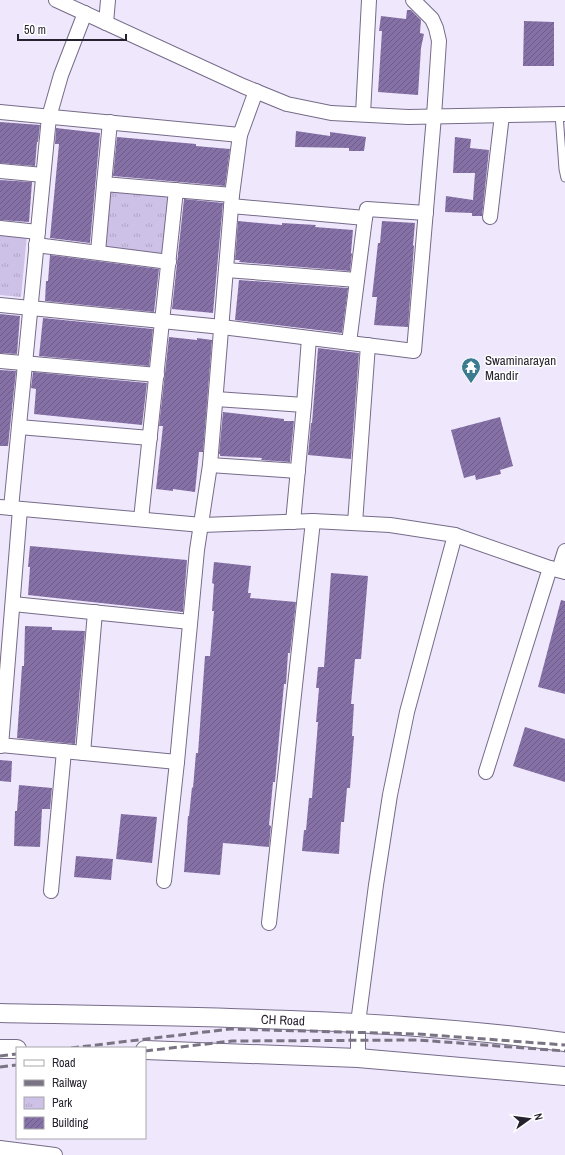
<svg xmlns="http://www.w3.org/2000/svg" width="565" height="1155" viewBox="0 0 565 1155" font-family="'Archivo Narrow',sans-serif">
	<defs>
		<pattern id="park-tufts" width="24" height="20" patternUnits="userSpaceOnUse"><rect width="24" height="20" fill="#cec1e7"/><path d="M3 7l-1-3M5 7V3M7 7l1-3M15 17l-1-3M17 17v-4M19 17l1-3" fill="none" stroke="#b1a6c6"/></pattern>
		<pattern id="building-hatch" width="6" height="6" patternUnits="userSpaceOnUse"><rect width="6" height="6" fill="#8671a7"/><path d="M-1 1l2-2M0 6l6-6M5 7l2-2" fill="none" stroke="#6d5c88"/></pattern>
	</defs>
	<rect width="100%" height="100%" fill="#efe8fd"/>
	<g fill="url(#park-tufts)">
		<polygon points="110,190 169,197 162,256 103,249"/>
		<polygon points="0,232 27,235 21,297 0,295"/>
	</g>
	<g fill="url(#building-hatch)">
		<polygon points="407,10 411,10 421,20 420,33 424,34 421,48 418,95 378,92 382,31 379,31 381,16 406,19"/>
		<polygon points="524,21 554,22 554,66 523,66"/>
		<polygon points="0,122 40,125 38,142 37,142 35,166 0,163"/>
		<polygon points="56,128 100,133 90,243 50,238 59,144 55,144"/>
		<polygon points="296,131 330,136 330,132 366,137 364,151 349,151 349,148 295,147"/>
		<polygon points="117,137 196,144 196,146 230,149 225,186 113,176"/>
		<polygon points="455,137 471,139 470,148 489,150 482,216 472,216 472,213 445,212 446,196 473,200 475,173 453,173"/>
		<polygon points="0,180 32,182 29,222 0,220"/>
		<polygon points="184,199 223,203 213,313 172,309"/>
		<polygon points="238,221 282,225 282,223 316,225 315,227 353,230 351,253 352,254 350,271 239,262 240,260 235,260"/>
		<polygon points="382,221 415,223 413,245 414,246 408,327 374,325 377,297 372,297 378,243 380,243"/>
		<polygon points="50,255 159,269 154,312 45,301 46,281 48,281"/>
		<polygon points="239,280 348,288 342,333 235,320"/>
		<polygon points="0,314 20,316 17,354 0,353"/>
		<polygon points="43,318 153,329 149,366 39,356"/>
		<polygon points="169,337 197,340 197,338 212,340 203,452 199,452 195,492 173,489 173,491 156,489 163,426 159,426"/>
		<polygon points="318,348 359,353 351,459 308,455 311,423 312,423"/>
		<polygon points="0,370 16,371 8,446 0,446"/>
		<polygon points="33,372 147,383 142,425 34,414 36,389 31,388"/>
		<polygon points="223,412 284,419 284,421 294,421 290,462 261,460 262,458 220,456 220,454 219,454"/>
		<polygon points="500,417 513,466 500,470 501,474 476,480 475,475 464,478 451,430"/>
		<polygon points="30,546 187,560 183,612 28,595 30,567 28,567"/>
		<polygon points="214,562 251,566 248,593 251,593 250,598 296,602 290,653 288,653 286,684 284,684 275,782 273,782 269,825 271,826 269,847 223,843 220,875 184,872 188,816 189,816 192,787 193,788 196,753 198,753 205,656 210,656 214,611 212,611 214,584 212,583"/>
		<polygon points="331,573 368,576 361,659 355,659 351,704 354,704 352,736 354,736 350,788 347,788 344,822 341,822 339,854 302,851 304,830 306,830 309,798 312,798 318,722 316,722 319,688 316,688 318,667 324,667"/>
		<polygon points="561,600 565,601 565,694 538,687"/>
		<polygon points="25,626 52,627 52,630 85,631 75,744 17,738 22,666 24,666"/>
		<polygon points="525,727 565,739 565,782 513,766"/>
		<polygon points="0,760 12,761 11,782 0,781"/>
		<polygon points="19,785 52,788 50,809 42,809 40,847 14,846 15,811 17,811"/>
		<polygon points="121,814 157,817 152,863 116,859"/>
		<polygon points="76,856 113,859 111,880 74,877"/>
	</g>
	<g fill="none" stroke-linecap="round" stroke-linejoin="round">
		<g stroke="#766b89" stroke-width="9">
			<polyline id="service" points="559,114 563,169 565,178"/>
		</g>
		<g stroke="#766b89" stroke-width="16">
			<g id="minor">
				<polyline points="56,0 243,86 287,104 331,113 408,117 565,114"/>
				<polyline points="106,23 108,0"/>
				<polyline points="0,112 240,135"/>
				<polyline points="363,114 369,0"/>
				<polyline points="110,122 104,184 232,195"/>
				<polyline points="0,171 43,175"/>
				<polyline points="231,206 365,218 349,343"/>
				<polyline points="490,217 502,115"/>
				<polyline points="365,218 367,209 426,213"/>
				<polyline points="0,228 38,232"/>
				<polyline points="36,245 169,262"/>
				<polyline points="98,252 104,184"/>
				<polyline points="226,270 357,280"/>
				<polyline points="0,305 222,327 414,351 434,116 439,41 436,28 432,19 413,0"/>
				<polyline points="0,361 157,375"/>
				<polyline points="216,399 304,405"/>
				<polyline points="19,427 150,438"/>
				<polyline points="210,465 298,471"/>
				<polyline points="0,507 202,525 313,521 390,525 455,535 407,712 390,795 376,885 358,1023 358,1058"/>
				<polyline points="11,508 49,117 61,75 85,13"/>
				<polyline points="141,519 176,190"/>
				<polyline points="293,522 304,405 309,338"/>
				<polyline points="355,523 368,345"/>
				<polyline points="455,535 550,568 565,572"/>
				<polyline points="559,570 565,551"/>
				<polyline points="13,604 190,622"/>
				<polyline points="0,745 177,762"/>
				<polyline points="1,746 20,509"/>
				<polyline points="83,753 95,612"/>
				<polyline points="486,772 550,568"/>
				<polyline points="164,881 177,762 197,550 210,465 232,195 240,135 256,91"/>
				<polyline points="51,891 64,751"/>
				<polyline points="269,923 313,521"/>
				<polyline points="0,1148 55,1155"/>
			</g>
		</g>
		<g stroke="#766b89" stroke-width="20">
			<g id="tertiary">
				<path id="s1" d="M 0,1013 C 188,1017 378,1017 565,1042"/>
				<polyline points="0,1049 17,1049"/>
				<polyline points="145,1050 358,1058 565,1076"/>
			</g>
		</g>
		<use href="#service" stroke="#fff" stroke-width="7"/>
		<use href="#minor" stroke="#fff" stroke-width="14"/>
		<use href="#tertiary" stroke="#fff" stroke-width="18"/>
		<g stroke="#797383" stroke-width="3" stroke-dasharray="8 4" stroke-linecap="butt">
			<polyline points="71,1048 230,1029 418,1034 565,1045"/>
			<polyline points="145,1051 232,1041 418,1040 565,1051"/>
			<polyline points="0,1056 17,1054"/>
			<polyline points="0,1067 17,1065"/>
		</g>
	</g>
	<defs>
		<g id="temple-pin" transform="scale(1)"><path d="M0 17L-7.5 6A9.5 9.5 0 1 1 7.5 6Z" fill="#3c7c90" stroke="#fff"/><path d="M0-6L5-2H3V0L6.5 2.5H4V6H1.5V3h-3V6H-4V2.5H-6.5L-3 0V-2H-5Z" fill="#fff"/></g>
	</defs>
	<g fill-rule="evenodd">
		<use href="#temple-pin" x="471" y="367"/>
	</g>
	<g text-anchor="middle" stroke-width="3" stroke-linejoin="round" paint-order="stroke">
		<g font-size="13" fill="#26212e" stroke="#fff" text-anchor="start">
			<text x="485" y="365">Swaminarayan<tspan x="485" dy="15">Mandir</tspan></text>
		</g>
		<g font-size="13" fill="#26212e" stroke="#fff">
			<text dy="5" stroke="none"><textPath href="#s1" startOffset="283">CH Road</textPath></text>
		</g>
	</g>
	<rect x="16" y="1047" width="130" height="92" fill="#ffffff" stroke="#a8a6ab"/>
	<rect x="24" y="1060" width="20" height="6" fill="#ffffff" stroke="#a8a6ab"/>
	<text x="52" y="1067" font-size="12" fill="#26212e">Road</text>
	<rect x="24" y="1080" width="20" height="6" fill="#797383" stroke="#a8a6ab"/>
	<text x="52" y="1087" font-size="12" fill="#26212e">Railway</text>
	<rect x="24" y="1097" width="20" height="12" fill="url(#park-tufts)" stroke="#a8a6ab"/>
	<text x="52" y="1107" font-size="12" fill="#26212e">Park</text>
	<rect x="24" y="1117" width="20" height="12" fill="url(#building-hatch)" stroke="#a8a6ab"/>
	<text x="52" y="1127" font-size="12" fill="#26212e">Building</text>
	<g transform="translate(529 1119) rotate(76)" stroke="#ffffff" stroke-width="3" paint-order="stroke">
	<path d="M0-3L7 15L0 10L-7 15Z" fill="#26212e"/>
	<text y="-6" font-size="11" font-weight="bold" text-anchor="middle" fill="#26212e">N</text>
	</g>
	<path d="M18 34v6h108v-6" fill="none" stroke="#26212e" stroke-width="2"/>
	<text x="24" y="34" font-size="12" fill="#26212e" stroke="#ffffff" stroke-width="3" paint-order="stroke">50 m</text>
</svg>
